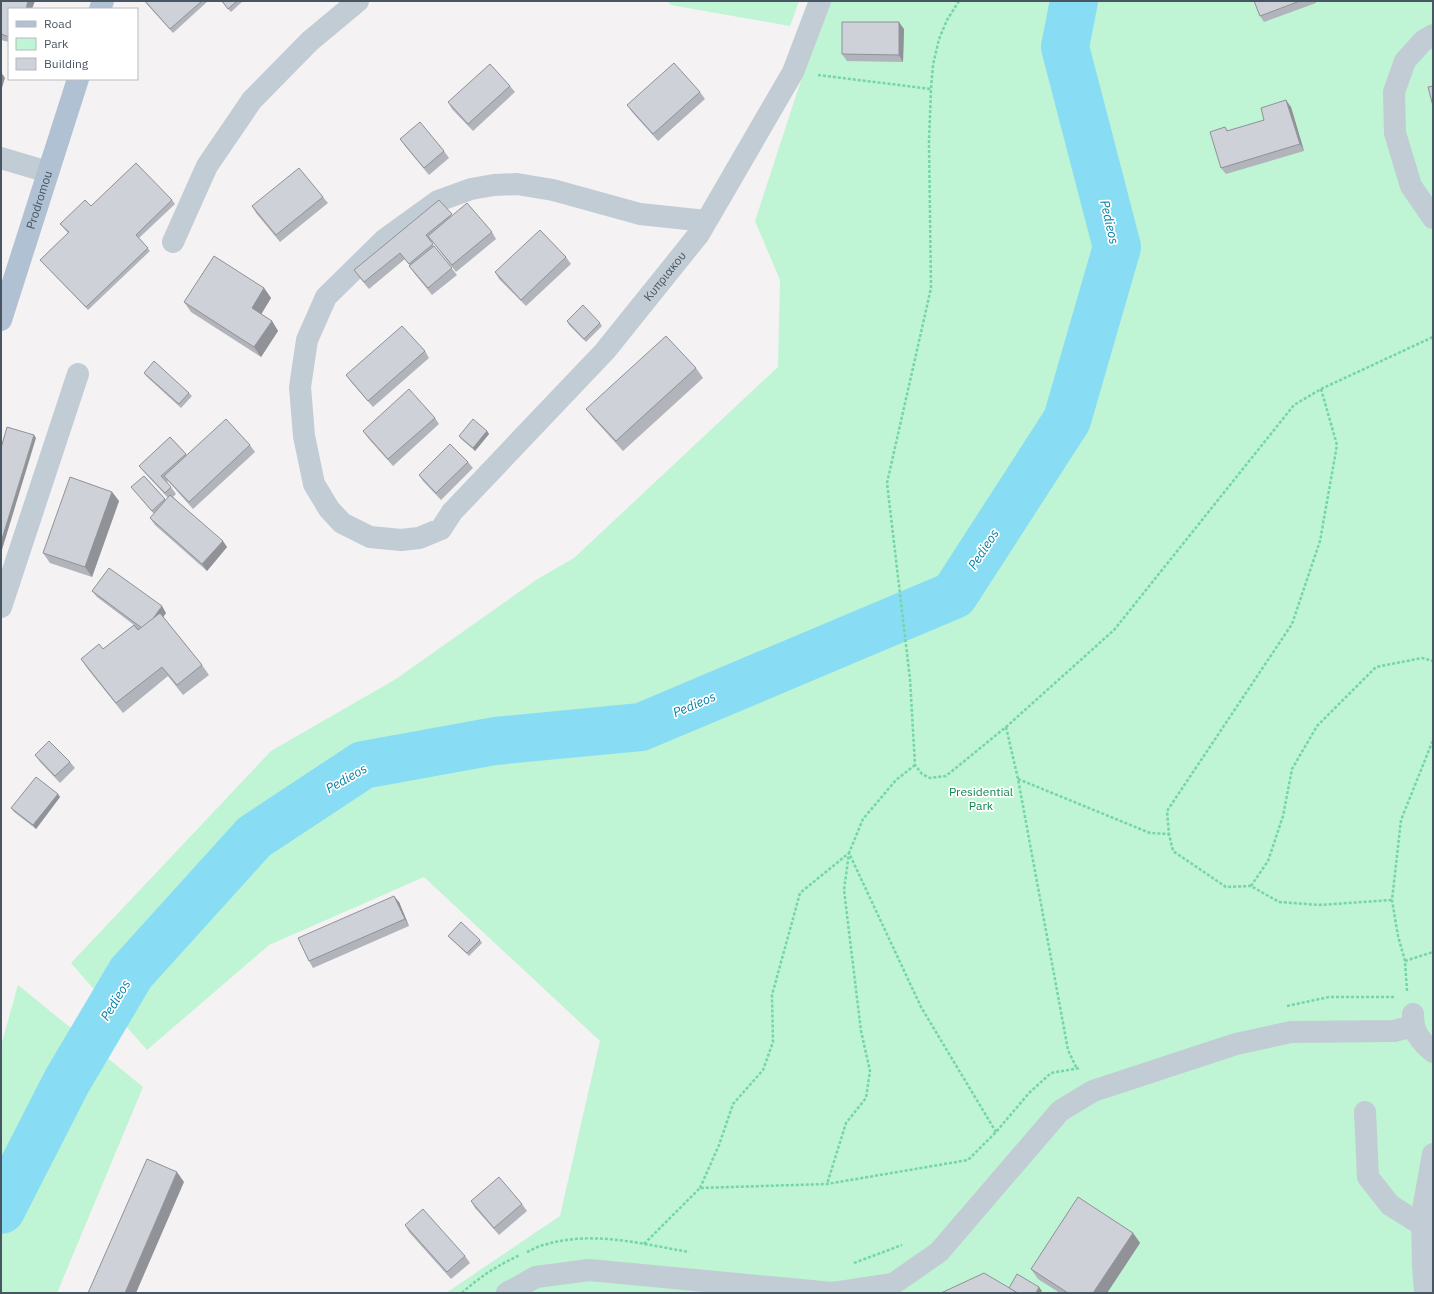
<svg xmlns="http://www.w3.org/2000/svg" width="1434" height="1294" viewBox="0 0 1434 1294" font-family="'IBM Plex Sans',sans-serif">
	<rect width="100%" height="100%" fill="#f4f2f2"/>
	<g fill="#bff4d4">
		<polygon points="667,1 799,1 790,26 671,5"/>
		<polygon points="827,1 1433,1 1433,1293 446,1293 560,1216 600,1041 424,877 269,945 147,1050 71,963 271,751 396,679 536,580 574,558 778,367 780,280 755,221"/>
		<polygon points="18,985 143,1087 57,1293 1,1293 1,1046"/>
	</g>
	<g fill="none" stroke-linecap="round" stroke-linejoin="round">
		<polyline stroke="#88ddf4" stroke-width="48" points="1,1210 67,1081 131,973 254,837 363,765 495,741 641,727 954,595 1067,420 1117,247 1065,47 1074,1"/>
		<g stroke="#73d6a6" stroke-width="2.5" stroke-dasharray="3 2" stroke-linecap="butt">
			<polyline points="959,1 947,20 939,39 933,65 931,89 929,142 931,288 887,483 910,679 915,765 922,774 930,778 946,776 1006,727 1114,630 1294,405 1321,389 1433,337"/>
			<polyline points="818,75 931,89"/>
			<polyline points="1321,389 1337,445 1320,541 1292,624 1167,811 1169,834 1173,851 1226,887 1251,886 1279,902 1319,905 1392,900"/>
			<polyline points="1006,727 1018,779 1068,1050 1077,1069"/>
			<polyline points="915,765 896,780 863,819 849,853 921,1007 996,1132"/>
			<polyline points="1018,779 1150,833 1169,834"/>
			<polyline points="1251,886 1268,861 1283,816 1292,769 1317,726 1376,667 1422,658 1433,661"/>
			<polyline points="1405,961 1433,952"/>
			<polyline points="1407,991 1405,961 1398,936 1392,900 1401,820 1433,740"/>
			<polyline points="1287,1006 1329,997 1395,997"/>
			<polyline points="700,1188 719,1145 733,1104 763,1070 773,1042 772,995 800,893 849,853 844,890 861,1031 870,1071 866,1098 846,1123 827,1184"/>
			<polyline points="644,1244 700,1188 827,1184 968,1160 996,1132 1029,1093 1051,1073 1080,1068"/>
			<path d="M 527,1252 C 532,1250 538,1246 544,1245 C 591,1230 642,1244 689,1252"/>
			<polyline points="854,1263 902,1245"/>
			<path d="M 462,1293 C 479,1277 500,1264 520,1255"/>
		</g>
		<g stroke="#c2ccd4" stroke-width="22">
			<polyline points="1433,35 1423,41 1405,61 1394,92 1395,133 1411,186 1433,218"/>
			<polyline points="1,158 48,172"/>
			<path id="s1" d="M 706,221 L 640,214 L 553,190 L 517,184 L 494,185 L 471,189 L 438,201 L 384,240 L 326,297 L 307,340 L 300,387 L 304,436 L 314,484 L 329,509 L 342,523 L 370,537 L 401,540 L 419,538 L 441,529 L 452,512 L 605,351 L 699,234 L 793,72 L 820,1"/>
			<polyline points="173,242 207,166 252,100 310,41 358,1"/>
			<polyline points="1,607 78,374"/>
			<path d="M 1413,1014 C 1413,1032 1419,1040 1433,1052"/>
			<polyline points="1365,1112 1368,1177 1390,1205 1422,1225"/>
			<polyline points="507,1293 536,1277 589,1270 833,1293 893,1284 939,1252 1060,1111 1093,1091 1236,1044 1291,1032 1394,1031 1413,1026"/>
			<polyline points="1425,1293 1423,1265 1422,1215 1433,1154"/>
		</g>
		<g stroke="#b0c1d3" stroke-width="22">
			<polyline points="100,9 103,1"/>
			<path id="s2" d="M 1,320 L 78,79"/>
		</g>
	</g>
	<g fill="#b1b4ba">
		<polygon points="1,1 9,9 9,42 1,40"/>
		<polygon points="144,1 208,1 173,33"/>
		<polygon points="221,1 243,1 231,12"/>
		<polygon points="1254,1 1316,1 1316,3 1264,22 1260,16"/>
		<polygon points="904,29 903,62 847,61 842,54"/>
		<polygon points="510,86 515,92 473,131 452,109 448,102"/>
		<polygon points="700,92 705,99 658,141 632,112 627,105"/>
		<polygon points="1291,107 1304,151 1226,174 1221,168 1225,127 1228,131 1264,120"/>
		<polygon points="400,139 444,151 449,158 429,175 405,146"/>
		<polygon points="323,197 328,203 280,242 256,213 252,206"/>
		<polygon points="172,200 175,204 139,238 150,251 88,310 43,263 40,260 68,233 60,224 91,206"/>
		<polygon points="439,200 452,216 492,232 496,239 456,272 432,241 431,242 457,275 432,295 414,273 409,266 410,266 405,259 369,289 359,277 354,270"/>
		<polygon points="566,257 571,264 526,306 499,279 495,272"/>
		<polygon points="264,288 271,298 261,314 272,321 278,331 261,357 191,312 184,302"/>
		<polygon points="567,321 600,323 602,326 586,342 569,325"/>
		<polygon points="425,351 429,358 373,407 351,382 346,375"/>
		<polygon points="696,368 703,378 623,451 593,418 586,409"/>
		<polygon points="144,373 189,393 192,396 181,408 146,376"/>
		<polygon points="435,418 439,424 393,466 368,438 363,431"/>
		<polygon points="487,431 489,434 475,451 461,439 459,436"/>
		<polygon points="170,437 187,455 250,445 255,452 193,509 168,481 167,482 171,487 176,494 173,497 227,547 207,571 155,525 150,518 154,514 131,487 144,476 166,500 168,498 144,472 139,466"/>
		<polygon points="468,462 473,468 441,500 423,481 419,475"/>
		<polygon points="112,492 119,501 92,577 50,563 43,553"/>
		<polygon points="92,591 166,613 163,617 202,665 209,675 183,695 168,676 123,713 87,668 81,659 103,649 134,625 97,597"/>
		<polygon points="35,755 70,762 75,768 60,783 40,762"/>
		<polygon points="58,794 60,797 36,829 14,812 11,808"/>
		<polygon points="399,902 409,926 313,968 309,961"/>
		<polygon points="448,936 480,940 482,943 469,956 451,939"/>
		<polygon points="471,1201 522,1204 527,1211 499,1235 475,1208"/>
		<polygon points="405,1225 465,1256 470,1263 451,1279 409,1232"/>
		<polygon points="1133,1233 1140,1243 1107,1293 1060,1293 1038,1279 1031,1269"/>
	</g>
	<g fill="#909297">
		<polygon points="28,1 35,1 32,9 26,9"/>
		<polygon points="899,22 904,29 903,62 899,55"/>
		<polygon points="1,72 5,78 1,91"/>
		<polygon points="1286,100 1291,107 1304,151 1300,144"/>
		<polygon points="264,288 271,298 259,318 252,308"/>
		<polygon points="272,321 278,331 261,357 254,347"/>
		<polygon points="487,431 489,434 475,451 473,448"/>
		<polygon points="34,435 36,438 1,553 1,542"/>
		<polygon points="112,492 119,501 92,577 85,567"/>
		<polygon points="223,541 227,547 207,571 202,564"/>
		<polygon points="162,606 166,613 149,636 144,630"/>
		<polygon points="58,794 60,797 36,829 33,825"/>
		<polygon points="394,896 399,902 409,926 405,919"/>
		<polygon points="177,1172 184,1182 136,1293 125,1293"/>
		<polygon points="1133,1233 1140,1243 1107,1293 1093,1293"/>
		<polygon points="1039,1287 1042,1291 1040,1293 1036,1293"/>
	</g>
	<g fill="#ced1d8" stroke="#909297">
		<polygon points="1,1 28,1 26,9 9,9 9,37 1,34"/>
		<polygon points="145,1 202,1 170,29"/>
		<polygon points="222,1 237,1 228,9"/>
		<polygon points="1254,1 1300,1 1260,16"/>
		<polygon points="842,22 899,22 899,55 842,54"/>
		<polygon points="674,63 700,92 653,134 627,105"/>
		<polygon points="490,64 510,86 468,124 448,102"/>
		<polygon points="1433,86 1433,106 1428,87"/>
		<polygon points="1286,100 1300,144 1221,168 1210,132 1225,127 1227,131 1264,120 1261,108"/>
		<polygon points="420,122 444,151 424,168 400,139"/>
		<polygon points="136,163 172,200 136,235 148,248 86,307 40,260 69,232 60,224 85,200 91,206"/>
		<polygon points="299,168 323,197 276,235 252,206"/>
		<polygon points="439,200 452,214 426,235 433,244 409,264 400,253 364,282 354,270"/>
		<polygon points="467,203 492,232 452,265 428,236"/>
		<polygon points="540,230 566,257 521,300 495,272"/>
		<polygon points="434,246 452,268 428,288 409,266"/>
		<polygon points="214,256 264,288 252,308 272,321 254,347 184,302"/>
		<polygon points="583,305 600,323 584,339 567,321"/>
		<polygon points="402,326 425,351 368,401 346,375"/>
		<polygon points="666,336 696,368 616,441 586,409"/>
		<polygon points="154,361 189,393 179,404 144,373"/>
		<polygon points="409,389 435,418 388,459 363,431"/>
		<polygon points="226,419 250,445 189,502 164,476"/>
		<polygon points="473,419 487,431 473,448 459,436"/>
		<polygon points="7,427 34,435 1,542 1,448"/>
		<polygon points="170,437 186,454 161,476 171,487 165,493 139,466"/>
		<polygon points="450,444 468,462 436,493 419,475"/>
		<polygon points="144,476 165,499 152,511 131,487"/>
		<polygon points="70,477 112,492 85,567 43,553"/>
		<polygon points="170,495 223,541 202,564 150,518"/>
		<polygon points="109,568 162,606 152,620 142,628 92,591"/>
		<polygon points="160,613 202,665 177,685 162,667 116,703 81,659 99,644 103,649 134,625 138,630"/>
		<polygon points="49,741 70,762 55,776 35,755"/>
		<polygon points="36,777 58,794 33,825 11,808"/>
		<polygon points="394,896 405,919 309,961 298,938"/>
		<polygon points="461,922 480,940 467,953 448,936"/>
		<polygon points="147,1159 177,1172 125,1293 88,1293"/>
		<polygon points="499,1177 522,1204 494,1228 471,1201"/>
		<polygon points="1078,1197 1133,1233 1093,1293 1068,1293 1031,1269"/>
		<polygon points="423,1209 465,1256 447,1272 405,1225"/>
		<polygon points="984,1273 1018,1293 941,1293"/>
		<polygon points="1017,1274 1039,1287 1036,1293 1018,1293 1009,1288"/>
	</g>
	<g text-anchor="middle" stroke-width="3.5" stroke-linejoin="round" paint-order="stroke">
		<g font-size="12" fill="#485562" stroke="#fff">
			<text dy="4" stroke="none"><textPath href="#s2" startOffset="126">Prodromou</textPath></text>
			<text dy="4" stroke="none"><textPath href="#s1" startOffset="1106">Κυπριακου</textPath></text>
		</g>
		<g font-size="12" fill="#0f864c" stroke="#fff">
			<text x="981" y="796">Presidential<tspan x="981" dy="14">Park</tspan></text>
		</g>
		<g font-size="13" font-style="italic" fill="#0380a3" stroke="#fff">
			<text transform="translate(1110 222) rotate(77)" y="5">Pedieos</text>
			<text transform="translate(983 549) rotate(-57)" y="5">Pedieos</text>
			<text transform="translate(694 704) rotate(-23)" y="5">Pedieos</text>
			<text transform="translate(346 778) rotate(-30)" y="5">Pedieos</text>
			<text transform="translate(115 1000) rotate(-59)" y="5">Pedieos</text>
		</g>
	</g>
	<rect width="1434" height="1294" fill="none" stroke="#485562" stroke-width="4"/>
	<rect x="8" y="8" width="130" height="72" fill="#ffffff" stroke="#b6bbc0"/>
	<rect x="16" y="21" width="20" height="6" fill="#b0c1d3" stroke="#b6bbc0"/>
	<text x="44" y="28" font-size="12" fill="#485562">Road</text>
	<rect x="16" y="38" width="20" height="12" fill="#bff4d4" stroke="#b6bbc0"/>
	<text x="44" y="48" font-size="12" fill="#485562">Park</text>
	<rect x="16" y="58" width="20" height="12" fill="#ced1d8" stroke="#b6bbc0"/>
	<text x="44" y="68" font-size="12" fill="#485562">Building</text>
</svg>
